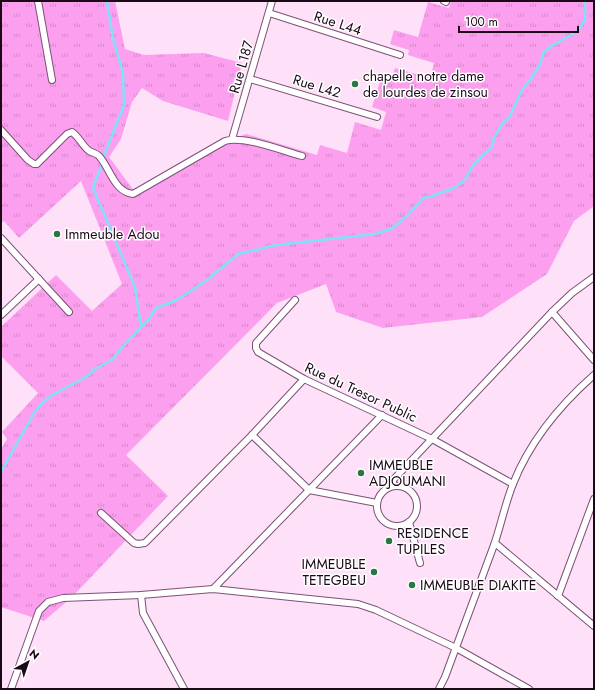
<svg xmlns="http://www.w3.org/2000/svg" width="595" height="690" viewBox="0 0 595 690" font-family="Jost,sans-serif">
	<defs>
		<pattern id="grass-tufts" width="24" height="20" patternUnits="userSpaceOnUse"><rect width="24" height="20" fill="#fc9fef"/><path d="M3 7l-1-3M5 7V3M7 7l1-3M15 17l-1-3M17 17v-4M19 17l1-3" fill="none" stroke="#d788cc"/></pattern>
	</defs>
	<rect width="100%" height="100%" fill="#fee0f8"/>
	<polygon fill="url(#grass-tufts)" points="1,1 115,1 125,49 144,55 204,53 242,63 228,121 163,101 142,88 132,102 121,139 109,157 135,192 224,143 246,134 317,155 320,145 347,153 355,122 381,130 386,112 372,107 381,78 391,81 395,68 430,78 434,63 408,55 409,50 390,44 394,30 418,37 428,2 449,8 451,1 594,1 594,206 574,221 547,274 482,317 383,328 336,312 326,284 277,303 126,455 168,496 73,596 44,621 1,607 1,449 7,439 2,432 38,393 1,356 1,327 56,275 92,311 122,284 81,181 19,238 4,221 1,223"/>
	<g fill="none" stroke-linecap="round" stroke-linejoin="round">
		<g stroke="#7ce3f8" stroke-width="2.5">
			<polyline points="103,158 124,105 123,73 113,39 107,1"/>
			<polyline points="103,163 96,179 93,188 135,287 141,327"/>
			<polyline points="1,472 34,413 42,403 52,395 86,377 95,369 112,360 123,346 149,319 156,308 177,300 207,280 238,254 276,245 375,234 391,229 407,216 423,198 432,196 454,188 465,180 473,165 492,147 494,138 502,124 509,118 523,88 531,79 539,66 544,52 553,45 578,31 585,20 585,1"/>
		</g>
		<g stroke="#7c5176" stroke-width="8">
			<g id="minor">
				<polyline points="38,1 52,80"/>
				<polyline points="444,1 446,2"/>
				<polyline points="269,13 400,55"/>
				<polyline points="250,79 377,117"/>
				<path d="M 1,130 L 28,160 L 34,164 L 37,164 L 67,134 L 72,132 C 79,137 82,145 88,150 C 92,153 96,153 99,156 C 110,168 114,192 133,194 L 225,141 C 243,135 283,151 302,156"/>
				<polyline points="232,139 272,1"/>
				<polyline points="1,238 69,312"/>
				<polyline points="295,300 256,343 256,348 258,352 304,379 432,439 513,484"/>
				<polyline points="552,312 594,360"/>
				<polyline points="1,315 39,279"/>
				<polyline points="252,435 309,490 377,503"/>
				<polyline points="393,486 393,480 552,312 572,293 594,277"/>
				<circle cx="397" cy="506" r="20"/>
				<polyline points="101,513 134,543 138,544 145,543 252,435 304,379"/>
				<polyline points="409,522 420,563"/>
				<polyline points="495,543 594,626"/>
				<polyline points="213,589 382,415"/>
				<polyline points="141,595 143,613 184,689"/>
				<polyline points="558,596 594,499"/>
				<polyline points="11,689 39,611 48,602 63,598 141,595 213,589 358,604 376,610 456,648 529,689"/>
				<path d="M 439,689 L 445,677 C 461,633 478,589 494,545 C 501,525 505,504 513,484 C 530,441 560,405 594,375"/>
			</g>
		</g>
		<use href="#minor" stroke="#fff" stroke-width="6"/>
	</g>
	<g fill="#2a7645" stroke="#fff" stroke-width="1.5">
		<circle cx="355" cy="84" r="4"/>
		<circle cx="57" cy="234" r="4"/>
		<circle cx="361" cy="473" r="4"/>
		<circle cx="389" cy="541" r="4"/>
		<circle cx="374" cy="572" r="4"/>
		<circle cx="412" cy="585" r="4"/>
	</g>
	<g text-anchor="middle" stroke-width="3" stroke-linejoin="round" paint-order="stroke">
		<g font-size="14" fill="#1a0a18" stroke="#fff">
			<text transform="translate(338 23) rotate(18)" y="5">Rue L44</text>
			<text transform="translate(241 67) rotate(-74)" y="5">Rue L187</text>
			<text transform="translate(317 86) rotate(17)" y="5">Rue L42</text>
			<text transform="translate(361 392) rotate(25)" y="5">Rue du Tresor Public</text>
		</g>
		<g font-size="14" fill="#1a0a18" stroke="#fff" text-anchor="start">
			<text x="363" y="81">chapelle notre dame<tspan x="363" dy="16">de lourdes de zinsou</tspan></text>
			<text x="65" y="239">Immeuble Adou</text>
			<text x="369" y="470">IMMEUBLE<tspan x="369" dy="16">ADJOUMANI</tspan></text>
			<text x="397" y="538">RESIDENCE<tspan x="397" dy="16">TUPILES</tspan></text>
			<text x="366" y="569" text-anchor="end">IMMEUBLE<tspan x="366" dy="16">TETEGBEU</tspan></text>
			<text x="420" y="590">IMMEUBLE DIAKITE</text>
		</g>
	</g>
	<rect width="595" height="690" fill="none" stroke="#1a0a18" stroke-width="4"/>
	<g transform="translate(28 662) rotate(40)" stroke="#ffffff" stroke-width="3" paint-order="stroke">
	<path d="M0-3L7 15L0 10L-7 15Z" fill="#1a0a18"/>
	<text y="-6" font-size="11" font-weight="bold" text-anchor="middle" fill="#1a0a18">N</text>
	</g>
	<path d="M459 26v6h119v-6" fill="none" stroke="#1a0a18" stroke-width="2"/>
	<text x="465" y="26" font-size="12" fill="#1a0a18" stroke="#ffffff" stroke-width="3" paint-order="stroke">100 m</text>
</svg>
